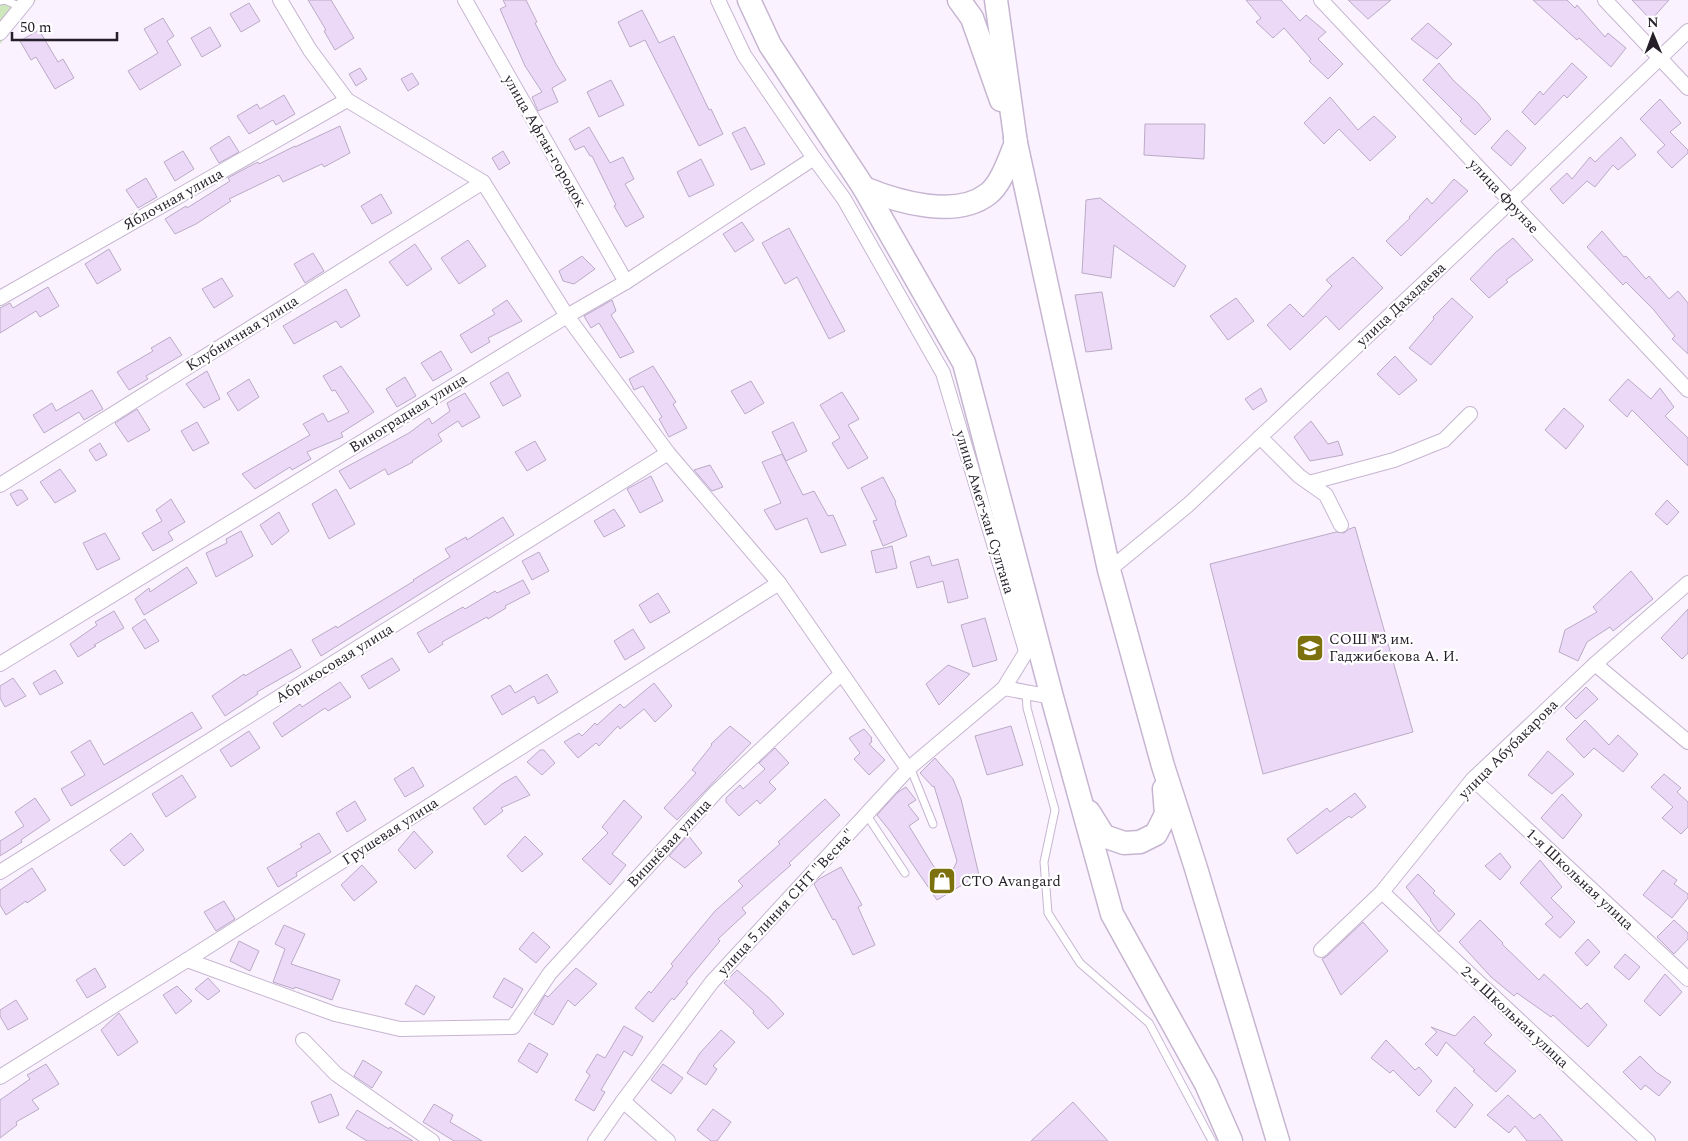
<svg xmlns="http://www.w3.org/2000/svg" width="1688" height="1141" viewBox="0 0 1688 1141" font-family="Spectral,serif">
	<rect width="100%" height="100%" fill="#faf3ff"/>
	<polygon fill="#cee8bc" points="0,0 36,0 0,44"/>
	<g fill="#ebd9f7" stroke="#bbaac6">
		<polygon points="308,0 331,0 354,38 335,50 324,31 326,30"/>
		<polygon points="503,0 526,0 537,22 535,23 556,64 566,80 552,88 558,102 538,111 532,97 542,92 525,66 500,9 506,6"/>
		<polygon points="1246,0 1281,0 1300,21 1306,15 1326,32 1318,39 1343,64 1328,79 1309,61 1311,59 1284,28 1273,38 1256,22 1261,18"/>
		<polygon points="1348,0 1391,0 1368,19"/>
		<polygon points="1533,0 1567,0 1575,8 1577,5 1605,37 1608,33 1626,48 1611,67 1579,38 1577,40"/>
		<polygon points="1632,0 1669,0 1651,20"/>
		<polygon points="249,3 260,21 241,32 230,14"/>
		<polygon points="642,10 659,43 674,36 709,110 711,109 723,134 699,146 645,40 630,47 618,22"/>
		<polygon points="163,18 174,36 167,41 181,65 140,90 128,71 158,53 144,29"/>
		<polygon points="1428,23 1452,44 1437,59 1411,39"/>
		<polygon points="210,27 221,46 202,57 191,38"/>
		<polygon points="39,30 58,62 63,59 74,78 55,89 36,57 31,60 20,41"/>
		<polygon points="1439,63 1454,81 1478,103 1491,119 1475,135 1460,121 1462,119 1423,80"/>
		<polygon points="1572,63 1587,77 1567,98 1564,95 1535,125 1522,112 1540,91 1543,95"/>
		<polygon points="360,68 367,79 356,86 349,74"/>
		<polygon points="412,73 419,84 408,91 401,79"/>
		<polygon points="611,80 624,105 599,117 587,92"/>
		<polygon points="284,95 295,114 276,125 273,120 249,134 237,116 257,104 260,109"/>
		<polygon points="1330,97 1358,130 1374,116 1396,137 1370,161 1339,129 1324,144 1304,123"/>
		<polygon points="1660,99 1681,123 1670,132 1688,150 1688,153 1672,168 1657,152 1665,145 1640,119"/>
		<polygon points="1145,124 1205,124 1204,159 1144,155"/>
		<polygon points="340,126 350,153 324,167 322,164 283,182 279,175 229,199 231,201 196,224 175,234 165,219 186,206 187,208 230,181 228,178 248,167 258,162 259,164 295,146 295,147"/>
		<polygon points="589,127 610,163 623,157 634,179 625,184 644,217 626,227 614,206 616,205 592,156 590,156 584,146 575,150 569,139"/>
		<polygon points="745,127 765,164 751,170 732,133"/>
		<polygon points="1507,130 1526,148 1511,166 1491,148"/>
		<polygon points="229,136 239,152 219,163 210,148"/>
		<polygon points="1621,137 1636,155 1618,170 1613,165 1595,187 1587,181 1563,204 1550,189 1567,173 1572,179 1590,157 1595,162"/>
		<polygon points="183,151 194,169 175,181 164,162"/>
		<polygon points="503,151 510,163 499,170 492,158"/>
		<polygon points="701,159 714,185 689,197 677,172"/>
		<polygon points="146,178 157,197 138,208 126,190"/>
		<polygon points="1454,179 1468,191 1401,256 1386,241 1410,218 1409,217 1427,198 1432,204"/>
		<polygon points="381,194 392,213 372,224 361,206"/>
		<polygon points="1100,198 1186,266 1174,287 1114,245 1111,278 1082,273 1086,200"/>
		<polygon points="742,222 754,240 735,252 723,234"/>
		<polygon points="789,228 845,331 829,339 797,277 785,284 762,243"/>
		<polygon points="1602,231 1624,257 1626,256 1646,279 1649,276 1669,299 1678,291 1688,303 1688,354 1672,339 1675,336 1653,309 1626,282 1623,285 1587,247"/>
		<polygon points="1513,238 1533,260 1506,280 1508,282 1489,298 1470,279 1496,252"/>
		<polygon points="468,240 486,266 459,284 441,258"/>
		<polygon points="415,244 432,269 407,286 389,262"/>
		<polygon points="109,249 121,270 97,284 85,264"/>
		<polygon points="313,253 324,271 305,283 294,264"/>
		<polygon points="582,256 595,269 574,284 563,281 559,271"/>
		<polygon points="1353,257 1383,288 1339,330 1326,316 1290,350 1267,325 1290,304 1303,317 1332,286 1326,280"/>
		<polygon points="222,278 233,296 214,308 202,289"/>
		<polygon points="48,287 59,306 40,317 36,311 0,333 0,308 10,303 13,308"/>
		<polygon points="346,289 360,316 341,328 336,321 294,344 283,326"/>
		<polygon points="1102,292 1112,349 1086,352 1075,295"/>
		<polygon points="1236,298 1254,321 1228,340 1210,316"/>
		<polygon points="1452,298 1473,317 1431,365 1409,348 1434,319 1433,317"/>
		<polygon points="507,300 522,321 488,338 490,342 471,353 460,335 495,314 492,310"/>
		<polygon points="612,300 616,311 611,315 634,352 620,358 599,323 591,328 584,316"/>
		<polygon points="170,337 182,355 146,376 148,379 129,390 117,372 153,351 151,348"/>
		<polygon points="441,351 452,370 433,381 421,363"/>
		<polygon points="1395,356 1417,380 1399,395 1377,374"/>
		<polygon points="341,366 374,412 341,433 343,437 307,452 311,459 292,470 290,467 255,489 242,474 310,435 303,424 323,413 328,422 349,412 335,390 332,391 323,376"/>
		<polygon points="653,366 676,402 673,404 687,428 669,437 659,419 662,417 643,386 634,390 629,379"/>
		<polygon points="207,371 220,399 204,408 186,384"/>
		<polygon points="508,372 521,396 503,406 490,383"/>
		<polygon points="405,377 416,396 397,407 386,389"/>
		<polygon points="249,379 259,397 238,411 227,393"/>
		<polygon points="1628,379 1651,399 1660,388 1674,407 1665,416 1688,438 1688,466 1632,410 1627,417 1609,400"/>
		<polygon points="751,381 764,403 745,414 731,391"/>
		<polygon points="1261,388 1267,401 1253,410 1245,399"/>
		<polygon points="92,390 103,409 84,420 79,412 44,433 33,415 52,403 56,411"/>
		<polygon points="842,392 859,419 848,425 868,458 848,469 832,443 840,438 820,405"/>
		<polygon points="465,393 480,417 462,427 458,421 438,434 442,441 412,461 413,462 388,475 385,469 350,489 339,471 409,433 429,418 432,424 450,411 447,403"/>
		<polygon points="1564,408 1584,426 1566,449 1545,430"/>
		<polygon points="137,409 150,430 128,442 115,423"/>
		<polygon points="1311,421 1328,444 1338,441 1343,455 1310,461 1294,437"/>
		<polygon points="197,422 209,443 193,451 181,431"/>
		<polygon points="793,422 807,451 786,461 772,432"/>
		<polygon points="535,441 546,460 527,471 515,452"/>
		<polygon points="100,443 107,455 96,461 89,450"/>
		<polygon points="782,454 803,495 814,491 828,516 833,515 846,545 821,553 807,518 776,530 764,510 781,503 762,462"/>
		<polygon points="710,465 723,487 712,491 694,470"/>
		<polygon points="60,469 76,491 55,503 40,482"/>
		<polygon points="651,476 663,501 640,513 627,489"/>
		<polygon points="883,477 896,502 895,503 907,536 883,546 873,521 877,520 861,488"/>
		<polygon points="336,489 355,524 329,539 312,504"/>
		<polygon points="18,490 22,490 28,499 17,506 10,494"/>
		<polygon points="171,499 185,522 168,532 173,540 153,551 142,533 162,521 156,510"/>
		<polygon points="1667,500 1679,512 1667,525 1655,514"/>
		<polygon points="614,509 625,526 604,537 594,521"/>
		<polygon points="279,512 289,531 272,545 260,525"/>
		<polygon points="503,517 514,535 321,656 312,640 336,626 337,628 414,581 413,580 450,557 445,549 466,537 467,540"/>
		<polygon points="1355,527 1413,732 1263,774 1210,564 1336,532 1344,533 1349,529"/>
		<polygon points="241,531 253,556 216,577 206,553 227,543 226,539"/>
		<polygon points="105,533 120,559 97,570 83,543"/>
		<polygon points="892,546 897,568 876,573 871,551"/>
		<polygon points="539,552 549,571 532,580 522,561"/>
		<polygon points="929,556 932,566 958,559 968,598 948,603 943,581 917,588 910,562"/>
		<polygon points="187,567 197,583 144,615 135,599 149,588 150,592"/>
		<polygon points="1631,571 1653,599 1613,631 1610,627 1587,642 1578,661 1559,652 1565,630 1597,612 1593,607"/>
		<polygon points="523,580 530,593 505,606 506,608 488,619 487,617 442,642 443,644 429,653 417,633 463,607 465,609 495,591 497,593"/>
		<polygon points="658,593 670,612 650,623 639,605"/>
		<polygon points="1688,609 1688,653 1682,659 1661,638"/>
		<polygon points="114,611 124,628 94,645 96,646 78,657 70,644 97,625 95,622"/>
		<polygon points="985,618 997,660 973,667 961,625"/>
		<polygon points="145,619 159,641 145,649 132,628"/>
		<polygon points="633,629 645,648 625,660 614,641"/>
		<polygon points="291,649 301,667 257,692 258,694 225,716 212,696 244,674 245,676"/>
		<polygon points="392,658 400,670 369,689 361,676"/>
		<polygon points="948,665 970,674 939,705 926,684"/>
		<polygon points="55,670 63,683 40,695 33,683"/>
		<polygon points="547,674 558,692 538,704 534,696 502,715 491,696 510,685 515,693"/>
		<polygon points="13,678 26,696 5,707 0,698 0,686"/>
		<polygon points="340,682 351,697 328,711 325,708 282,737 273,723 300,704 302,707"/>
		<polygon points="654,683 672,706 655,722 644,709 620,729 618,726 599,746 596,743 578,758 564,742 579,733 582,736 595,723 597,725 620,704 624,708"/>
		<polygon points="1586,687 1598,699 1576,719 1565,708"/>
		<polygon points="192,712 202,728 71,806 61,789 85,775 71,752 90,740 104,765"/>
		<polygon points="1585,720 1609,745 1618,735 1638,754 1623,772 1594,748 1584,758 1566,739"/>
		<polygon points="730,726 751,743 677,820 664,808 696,773 692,770 712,745 711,744"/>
		<polygon points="1011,726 1023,765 987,775 975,736"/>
		<polygon points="864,729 872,738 871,739 872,742 869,744 885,760 869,775 854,759 860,753 849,738"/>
		<polygon points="249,731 260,748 231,767 220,750"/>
		<polygon points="775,748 789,763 769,782 776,789 760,804 757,800 739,816 726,802 726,798 740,785 743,789 765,769 759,763"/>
		<polygon points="540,750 544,750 555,763 542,775 527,762"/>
		<polygon points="1548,751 1574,774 1552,794 1528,775"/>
		<polygon points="935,758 953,779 961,799 979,875 937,900 890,831 877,815 898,792 906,787 916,800 908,805 919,819 909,826 934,867 945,873 954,868 957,861 934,786 933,787 920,773"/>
		<polygon points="413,767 424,786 405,797 394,779"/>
		<polygon points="1664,774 1681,788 1677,792 1688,802 1688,827 1681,834 1662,818 1673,807 1651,787"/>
		<polygon points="182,775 196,797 166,817 152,794"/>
		<polygon points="516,776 530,795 501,808 503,811 485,825 473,808 502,784"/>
		<polygon points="1355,793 1366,807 1351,818 1349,816 1297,854 1287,839 1327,808 1330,812"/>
		<polygon points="1562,794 1582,815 1563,839 1541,818"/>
		<polygon points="35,798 50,820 21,840 22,842 0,856 0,841 24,826 15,812"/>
		<polygon points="825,799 840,815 789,863 791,865 742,908 746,913 718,939 720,941 686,982 688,983 674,1000 672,998 653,1022 635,1008 649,991 651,993 673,966 671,964 715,911 743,886 738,881 780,844 778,842"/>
		<polygon points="624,800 642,817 612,854 626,865 610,885 582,859 608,833 602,827"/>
		<polygon points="355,801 366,820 347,832 336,813"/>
		<polygon points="414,831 433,852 415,869 398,850"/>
		<polygon points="131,833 144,850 124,866 110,850"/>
		<polygon points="319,833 331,852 296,873 297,876 278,887 267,868 302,847 300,844"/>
		<polygon points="688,835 702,853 685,868 669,856"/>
		<polygon points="525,836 543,854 522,872 507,856"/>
		<polygon points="1500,853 1511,867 1500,880 1485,866"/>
		<polygon points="1540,860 1562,887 1551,898 1575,922 1560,938 1545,924 1553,917 1520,883"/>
		<polygon points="362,865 377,882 354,901 341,885"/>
		<polygon points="841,867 862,905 858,907 875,945 853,955 835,919 833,920 814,884 819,879"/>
		<polygon points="32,868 46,890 27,903 26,901 6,915 0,905 0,890"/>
		<polygon points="1663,870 1677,880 1674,884 1688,894 1688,898 1672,918 1643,895"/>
		<polygon points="1418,874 1435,891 1433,893 1455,914 1439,932 1430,920 1431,919 1406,887"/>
		<polygon points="224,901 235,919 216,931 204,912"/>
		<polygon points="1480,920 1503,943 1502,944 1539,980 1544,974 1581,1009 1587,1003 1607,1025 1588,1047 1553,1015 1551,1017 1517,993 1514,996 1491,977 1459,942"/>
		<polygon points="1674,920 1688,933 1688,939 1674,954 1657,937"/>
		<polygon points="1363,922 1388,951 1341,995 1322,959 1327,956"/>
		<polygon points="284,925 305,934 291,964 340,980 332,1000 295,987 294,989 273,982 285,949 275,944"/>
		<polygon points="533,932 550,947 536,963 519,949"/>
		<polygon points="1588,939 1600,952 1587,966 1575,953"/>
		<polygon points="239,941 259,951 250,971 230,961"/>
		<polygon points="1625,954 1640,967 1629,980 1614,967"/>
		<polygon points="95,968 106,987 87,998 76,980"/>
		<polygon points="576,968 597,984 575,1006 568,1000 553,1025 534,1014 545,995 548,997"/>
		<polygon points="737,970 769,998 784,1014 768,1029 753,1013 754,1011 724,983"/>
		<polygon points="1665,974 1682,992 1660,1016 1644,1001"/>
		<polygon points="208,978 220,991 208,1000 195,989"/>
		<polygon points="504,978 523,989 512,1008 493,997"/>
		<polygon points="416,985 435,997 424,1015 405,1004"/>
		<polygon points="177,986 192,1001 176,1014 163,995"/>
		<polygon points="16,1000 28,1019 8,1030 0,1016 0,1010"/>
		<polygon points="119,1013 138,1042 118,1056 101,1030"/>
		<polygon points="1474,1016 1492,1035 1484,1043 1516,1071 1496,1092 1473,1071 1475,1070 1446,1042 1437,1056 1425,1044 1437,1032 1431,1027 1455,1036"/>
		<polygon points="624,1026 643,1037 632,1056 624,1051 601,1090 605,1092 594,1111 575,1100 590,1075 586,1072 597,1054 605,1058"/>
		<polygon points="721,1030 735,1042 713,1066 717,1069 706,1085 687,1073 700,1053"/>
		<polygon points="1386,1040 1415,1070 1419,1067 1432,1081 1419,1096 1393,1070 1390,1073 1371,1058"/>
		<polygon points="529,1043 548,1054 537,1073 518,1061"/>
		<polygon points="1640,1056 1656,1072 1671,1082 1659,1096 1645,1085 1641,1090 1623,1072"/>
		<polygon points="363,1060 382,1072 372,1088 354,1076"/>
		<polygon points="46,1064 59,1084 32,1100 39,1109 16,1122 17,1125 0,1138 0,1100 30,1079 27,1075"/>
		<polygon points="663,1064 683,1078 671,1094 651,1080"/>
		<polygon points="1455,1087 1473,1105 1455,1128 1436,1111"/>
		<polygon points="331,1094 339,1115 319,1123 311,1102"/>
		<polygon points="1508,1095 1534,1119 1540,1114 1563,1141 1527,1141 1515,1126 1509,1133 1487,1115"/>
		<polygon points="1073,1102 1108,1141 1031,1141"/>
		<polygon points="434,1104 453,1115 450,1122 482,1141 454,1141 423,1122"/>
		<polygon points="713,1109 731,1122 717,1141 711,1141 697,1130"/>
		<polygon points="357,1110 389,1129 390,1127 413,1141 367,1141 346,1128"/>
	</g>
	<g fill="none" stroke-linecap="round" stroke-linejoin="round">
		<g stroke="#c6b5d1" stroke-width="9">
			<g id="lane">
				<polyline points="0,1 5,0 21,7"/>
				<polyline points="1026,692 1027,708 1055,810 1044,862 1048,913 1080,963 1149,1023 1212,1141"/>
				<polyline points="910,767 933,824"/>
				<polyline points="866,814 905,873"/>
			</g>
		</g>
		<g stroke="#c6b5d1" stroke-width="16">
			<g id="street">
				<polyline points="280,0 310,50 347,100 483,182 567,316 668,453 779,583 908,769"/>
				<polyline points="465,0 626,282"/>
				<polyline points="718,0 744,55 814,158 844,199 943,373 1026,651"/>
				<polyline points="1321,0 1688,390"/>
				<polyline points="1605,0 1688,88"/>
				<polyline points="0,33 27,0"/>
				<polyline points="0,298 347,100"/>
				<polyline points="1260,437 1299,476 1326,495 1341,525"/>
				<polyline points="1309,483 1394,460 1444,440 1470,414"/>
				<polyline points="0,485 483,182"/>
				<polyline points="1109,570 1188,505 1510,202 1688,31"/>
				<polyline points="0,664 567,316 626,282 814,158"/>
				<polyline points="1595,664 1688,742"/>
				<polyline points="1004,688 1052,697"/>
				<polyline points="1473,779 1688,979"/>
				<polyline points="0,872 668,453"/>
				<polyline points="1382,892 1648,1141"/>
				<polyline points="1321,950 1382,892 1473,779 1595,664 1688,583"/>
				<polyline points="187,960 335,1014 400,1029 513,1027 550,973 716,792 841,674"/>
				<polyline points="303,1040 336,1074 432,1141"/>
				<polyline points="0,1077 187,960 779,583"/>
				<polyline points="623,1101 668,1141"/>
				<polyline points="595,1141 623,1101 712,982 908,769 1004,688 1031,644"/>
			</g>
		</g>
		<g stroke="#c6b5d1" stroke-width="25">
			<g id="primary">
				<polyline points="749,0 770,45 864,188 964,363 1052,697 1112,914 1206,1084 1231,1141"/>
				<polyline points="959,0 972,18 1001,100"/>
				<polyline points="996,0 1016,143 1109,570 1163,766 1195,865 1278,1141"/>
				<path d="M 864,188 C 898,202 956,219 988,194 C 1002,183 1009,159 1016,143 L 1015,139"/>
				<polyline points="1089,812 1104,836 1124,843 1140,842 1156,834 1166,814 1164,789"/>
			</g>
		</g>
		<use href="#lane" stroke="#fff" stroke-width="7"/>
		<use href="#street" stroke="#fff" stroke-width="14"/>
		<use href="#primary" stroke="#fff" stroke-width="22"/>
	</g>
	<defs>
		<g id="school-square" transform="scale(1.4375)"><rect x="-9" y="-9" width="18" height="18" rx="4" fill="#7d700f" stroke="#fff"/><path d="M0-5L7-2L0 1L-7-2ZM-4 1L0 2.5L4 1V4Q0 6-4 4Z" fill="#fff"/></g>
		<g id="shop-square" transform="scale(1.4375)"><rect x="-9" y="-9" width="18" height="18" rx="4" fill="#7d700f" stroke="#fff"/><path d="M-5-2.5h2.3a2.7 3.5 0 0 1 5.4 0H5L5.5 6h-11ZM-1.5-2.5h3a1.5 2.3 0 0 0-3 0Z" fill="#fff"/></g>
	</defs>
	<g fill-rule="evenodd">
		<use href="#school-square" x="1310" y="648"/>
		<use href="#shop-square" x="942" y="881"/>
	</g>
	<g text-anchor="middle" stroke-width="4.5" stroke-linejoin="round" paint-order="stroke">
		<g font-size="15" fill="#251f2a" stroke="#fff">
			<text transform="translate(545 141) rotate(60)" y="5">улица Афган-городок</text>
			<text transform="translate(1504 196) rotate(47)" y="5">улица Фрунзе</text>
			<text transform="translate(173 199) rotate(-29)" y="5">Яблочная улица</text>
			<text transform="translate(1401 304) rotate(-43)" y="5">улица Дахадаева</text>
			<text transform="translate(242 333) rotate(-32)" y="5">Клубничная улица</text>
			<text transform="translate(408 413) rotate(-32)" y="5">Виноградная улица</text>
			<text transform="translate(985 512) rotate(73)" y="5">улица Амет-хан Султана</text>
			<text transform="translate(334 663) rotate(-32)" y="5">Абрикосовая улица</text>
			<text transform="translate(1508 749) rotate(-45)" y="5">улица Абубакарова</text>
			<text transform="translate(390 831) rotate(-33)" y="5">Грушевая улица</text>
			<text transform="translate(669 843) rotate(-47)" y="5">Вишнёвая улица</text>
			<text transform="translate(1580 879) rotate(43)" y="5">1-я Школьная улица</text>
			<text transform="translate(786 902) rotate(-47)" y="5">улица 5 линия СНТ "Весна"</text>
			<text transform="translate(1515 1017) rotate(43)" y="5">2-я Школьная улица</text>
		</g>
		<g font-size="15" fill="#251f2a" stroke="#fff" text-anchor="start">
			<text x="1329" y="644">СОШ №3 им.<tspan x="1329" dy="17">Гаджибекова А. И.</tspan></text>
			<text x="961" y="886">СТО Avangard</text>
		</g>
	</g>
	<g transform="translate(1653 35) rotate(359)" stroke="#ffffff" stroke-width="4" paint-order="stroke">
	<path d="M0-4L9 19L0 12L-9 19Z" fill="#251f2a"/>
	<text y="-8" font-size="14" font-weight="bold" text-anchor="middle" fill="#251f2a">N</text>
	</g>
	<path d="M12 32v8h105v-8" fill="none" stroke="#251f2a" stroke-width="2.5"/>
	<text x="20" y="32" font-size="15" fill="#251f2a" stroke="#ffffff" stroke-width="4" paint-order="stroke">50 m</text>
</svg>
